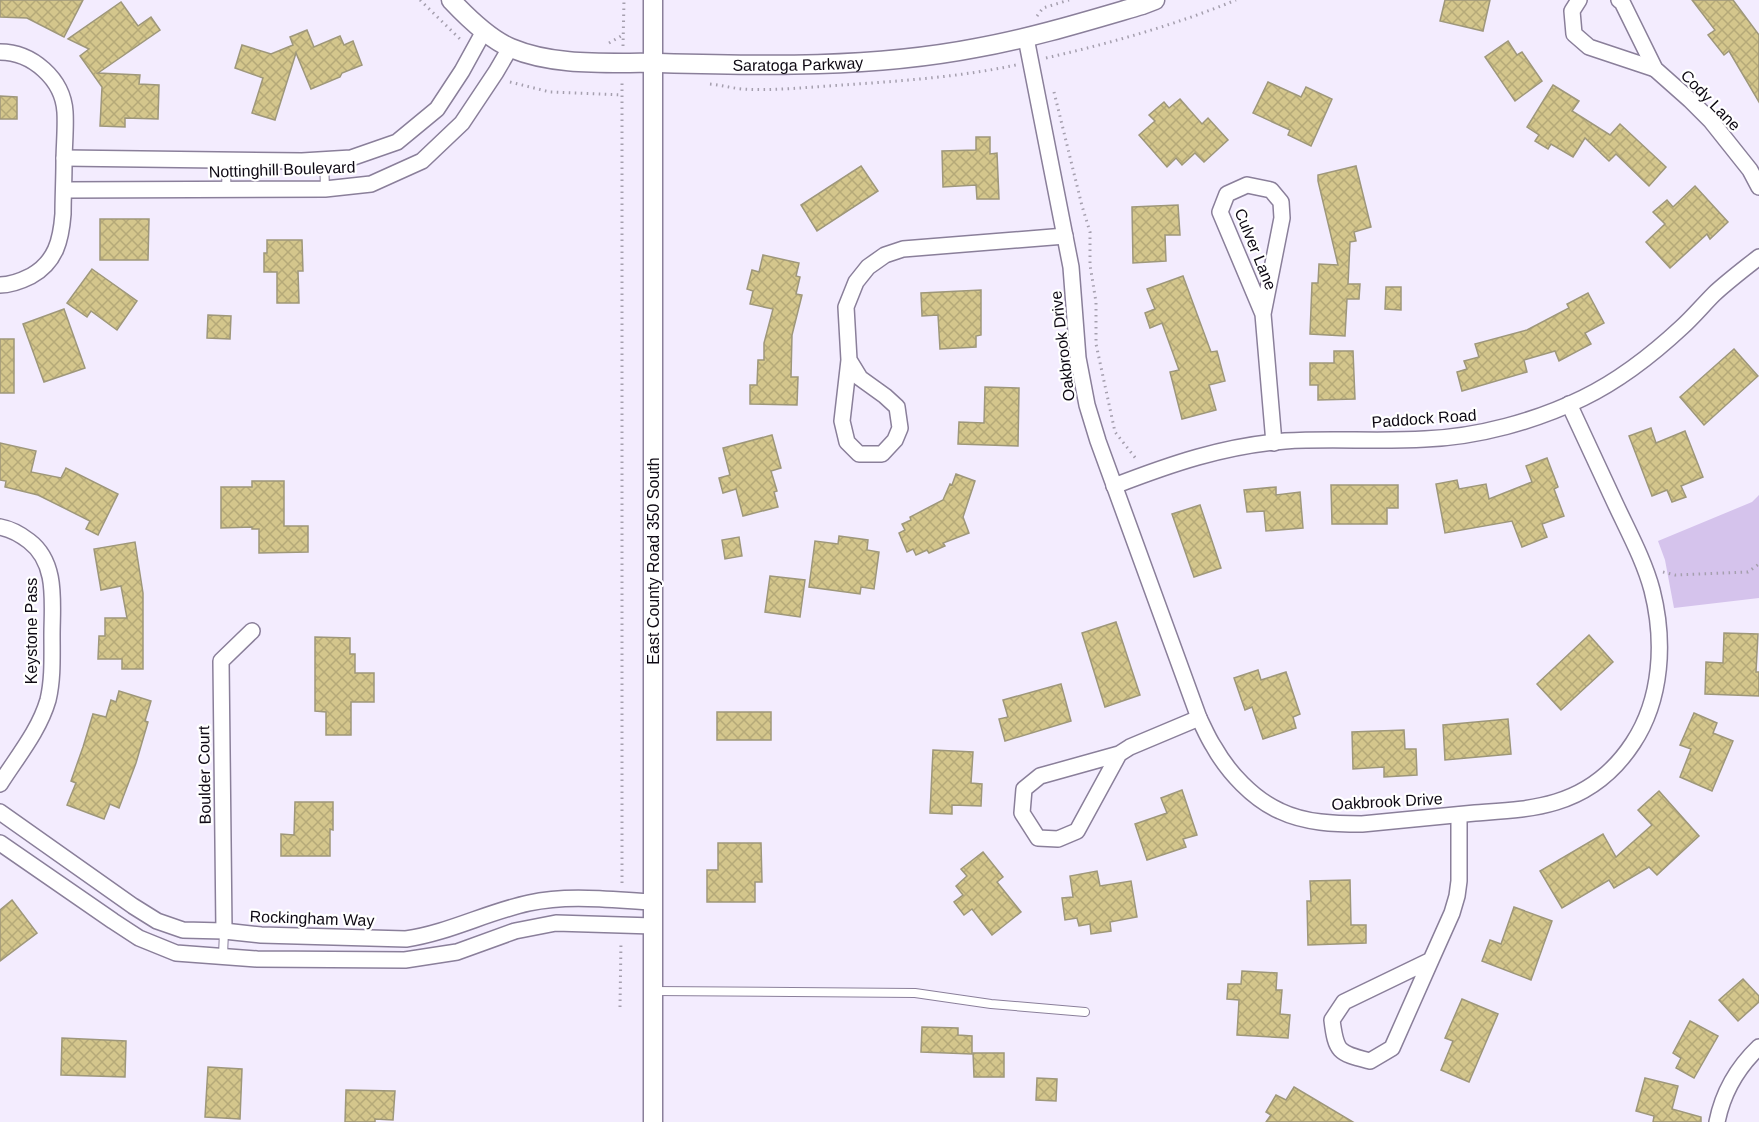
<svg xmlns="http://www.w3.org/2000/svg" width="1759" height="1122" viewBox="0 0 1759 1122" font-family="Helvetica,sans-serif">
	<defs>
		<pattern id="building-cross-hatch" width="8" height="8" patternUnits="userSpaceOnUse" patternTransform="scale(1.5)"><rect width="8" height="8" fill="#d4c68c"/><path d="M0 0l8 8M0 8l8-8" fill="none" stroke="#b5a978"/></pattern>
	</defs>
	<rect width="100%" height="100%" fill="#f3ecfe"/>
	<polygon fill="#d5c3ec" points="1759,495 1759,598 1674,608 1665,560 1658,541 1752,502"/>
	<g fill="url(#building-cross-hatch)" stroke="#9e977a" stroke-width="1.5">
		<polygon points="0,0 83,0 64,37 27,18 0,17"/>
		<polygon points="1445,0 1490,0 1483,31 1440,21"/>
		<polygon points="1692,0 1733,0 1759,35 1759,102 1729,51 1724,55 1708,35 1715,30"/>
		<polygon points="121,2 138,26 151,17 160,30 98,73 140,75 139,84 159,85 158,119 125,118 125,127 100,126 102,87 80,56 89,49 68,39"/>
		<polygon points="307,30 314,47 340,36 344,45 353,41 362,65 342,73 340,77 311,89 296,53 275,120 252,113 263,78 235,68 242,45 271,54 293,45 290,37"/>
		<polygon points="1508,41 1517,55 1522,52 1542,81 1515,101 1485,57"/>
		<polygon points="1268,82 1301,97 1306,87 1332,99 1311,146 1288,135 1290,130 1253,113"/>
		<polygon points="1553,85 1579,101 1572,111 1610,135 1620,124 1666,167 1649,186 1616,154 1609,161 1585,138 1573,157 1551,144 1548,149 1535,141 1539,135 1527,127"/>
		<polygon points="0,96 17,97 17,119 0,119"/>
		<polygon points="1180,99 1202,124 1208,118 1228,140 1204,162 1195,153 1182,165 1176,158 1167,167 1139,135 1155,121 1149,115 1164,102 1169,108"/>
		<polygon points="976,137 990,137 990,154 997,153 999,199 977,199 976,185 943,187 942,151 976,150"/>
		<polygon points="861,166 878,191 817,231 801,205"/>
		<polygon points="1356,166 1371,227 1354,232 1356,241 1350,242 1348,284 1360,284 1359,299 1347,299 1345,336 1310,334 1312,283 1318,283 1319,264 1338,265 1318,181 1318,175"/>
		<polygon points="1695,186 1728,222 1710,239 1707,234 1670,268 1646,242 1665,224 1653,212 1667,200 1673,207"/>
		<polygon points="1178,205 1180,235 1165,235 1166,261 1133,263 1132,207"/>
		<polygon points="100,219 149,219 148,260 100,260"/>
		<polygon points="267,240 302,240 303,271 298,271 299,303 277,303 277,272 264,272 264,253 267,253"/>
		<polygon points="763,255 799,263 796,276 800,277 796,294 802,295 792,335 791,377 798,377 797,405 750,404 750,385 757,385 758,360 764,360 764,343 773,309 750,304 753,291 747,289 752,270 759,272"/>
		<polygon points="92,269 137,301 117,330 91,311 87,317 67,303"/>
		<polygon points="1183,276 1211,352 1217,351 1225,381 1209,385 1216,410 1182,419 1170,372 1179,370 1162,323 1150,328 1145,313 1155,309 1147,289"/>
		<polygon points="1386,287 1401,287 1401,310 1385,309"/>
		<polygon points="981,290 981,335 976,336 976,347 940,349 938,315 922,316 921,293"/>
		<polygon points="1588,293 1604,323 1585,333 1591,344 1559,361 1555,351 1524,360 1527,372 1462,391 1457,372 1467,369 1464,361 1479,357 1475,344 1527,330 1569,308 1567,304"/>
		<polygon points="64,309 85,368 44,382 23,324"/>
		<polygon points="208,315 231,316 230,339 207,338"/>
		<rect x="0" y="339" width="14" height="54"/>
		<polygon points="1734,349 1758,376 1704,425 1680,397"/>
		<polygon points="1334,351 1353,351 1355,399 1318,400 1318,385 1310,385 1310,363 1334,363"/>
		<polygon points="985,387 1019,388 1018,446 958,444 959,422 984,423"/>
		<polygon points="1651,428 1656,443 1685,431 1703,477 1681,486 1686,497 1672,502 1667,490 1652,496 1629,436"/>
		<polygon points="772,435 781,468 771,471 777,491 774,492 778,507 743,516 736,489 723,493 719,478 730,475 723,448"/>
		<polygon points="0,443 36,451 31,472 61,478 66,468 118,494 98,535 86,529 90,521 38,495 5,487 6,481 0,480"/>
		<polygon points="1547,458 1558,487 1554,489 1564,516 1542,524 1547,537 1522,547 1512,521 1445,533 1436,484 1457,480 1459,489 1486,484 1489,499 1532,482 1526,466"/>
		<polygon points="956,474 975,481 963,517 969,533 943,543 945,546 929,553 927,550 916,555 913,549 907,552 899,533 905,530 902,524 911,520 910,517 943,500 950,484 952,485"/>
		<polygon points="252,481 284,481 284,526 308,526 308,552 259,553 259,529 252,529 252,527 221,528 221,487 252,487"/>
		<polygon points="1331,485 1398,485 1398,508 1387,508 1387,524 1332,524"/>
		<polygon points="1276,487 1276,495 1300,492 1303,528 1266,531 1264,511 1247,512 1244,490"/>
		<polygon points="1200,505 1221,568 1194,577 1172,514"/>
		<polygon points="839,536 868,540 867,550 879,552 874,589 861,587 860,594 809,587 815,541 838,544"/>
		<polygon points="739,537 742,556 725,559 722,540"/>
		<polygon points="135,542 143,593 143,669 122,669 122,659 98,659 99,636 105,636 105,618 127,618 121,586 101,590 94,549"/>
		<polygon points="770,576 805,580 800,617 765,612"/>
		<polygon points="1116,622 1140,695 1105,707 1082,633"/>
		<polygon points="1724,633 1758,634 1756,672 1759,672 1759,696 1705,694 1706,662 1723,663"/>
		<polygon points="1589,635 1613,662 1561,710 1537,684"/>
		<polygon points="315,637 350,638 350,654 355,654 355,673 374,673 374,702 351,702 351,735 326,735 326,712 315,711"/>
		<polygon points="1258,670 1261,680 1286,672 1300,714 1293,717 1296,728 1263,739 1252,707 1245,710 1234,678"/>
		<polygon points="1061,684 1071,721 1005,741 999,719 1008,717 1003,700"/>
		<polygon points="119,691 151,701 145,721 148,722 136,763 119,808 110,804 104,819 67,805 76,783 71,781 83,747 93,714 106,717 111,700 116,702"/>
		<rect x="717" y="712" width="54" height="28"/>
		<polygon points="1694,713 1717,723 1713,733 1733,741 1712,791 1680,777 1691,749 1680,745"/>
		<polygon points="1508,719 1511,754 1445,760 1443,725"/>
		<polygon points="1404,730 1405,749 1416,749 1417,775 1384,777 1384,767 1353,769 1352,732"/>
		<polygon points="933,750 973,752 971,783 982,784 981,806 952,805 952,814 930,813"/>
		<polygon points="1182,790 1197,835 1183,839 1186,847 1147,860 1135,824 1167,813 1161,798"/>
		<polygon points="1659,791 1699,836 1657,875 1649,867 1614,888 1609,880 1562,908 1540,871 1603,834 1616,857 1652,825 1638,810"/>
		<polygon points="295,802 333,802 333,830 330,829 330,856 281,856 281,834 294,835"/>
		<polygon points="718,843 761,843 762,882 755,882 755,902 707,902 707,870 718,870"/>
		<polygon points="983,852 1003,877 997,882 1021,912 992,935 972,909 964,915 954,902 963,895 956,886 967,876 961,869"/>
		<polygon points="1097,871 1100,886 1131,881 1137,917 1110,922 1111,931 1091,934 1090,924 1079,926 1077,918 1065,920 1062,898 1073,897 1070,876"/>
		<polygon points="1350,880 1351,925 1366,925 1366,943 1308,945 1307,901 1311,901 1310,881"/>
		<polygon points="12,900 37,933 0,961 0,910"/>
		<polygon points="1514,907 1552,921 1531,980 1482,961 1490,940 1501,944"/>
		<polygon points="1242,971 1277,973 1276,990 1282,990 1280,1014 1290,1015 1288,1038 1237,1035 1239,1000 1227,999 1228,984 1241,984"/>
		<polygon points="1743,979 1759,996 1759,1002 1738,1021 1719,1000"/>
		<polygon points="1462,999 1498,1014 1469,1082 1441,1070 1453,1041 1445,1038"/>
		<polygon points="1690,1021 1718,1036 1694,1078 1676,1068 1681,1058 1673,1053"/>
		<polygon points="922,1027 958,1028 958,1035 972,1036 972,1054 921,1052"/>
		<polygon points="62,1038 126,1041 125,1077 61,1075"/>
		<polygon points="973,1053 1004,1053 1004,1077 974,1077"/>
		<polygon points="208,1067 242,1069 240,1119 205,1117"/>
		<polygon points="1037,1078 1057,1079 1056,1101 1036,1100"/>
		<polygon points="1645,1078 1678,1086 1672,1109 1701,1117 1701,1122 1653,1122 1654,1116 1636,1111"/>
		<polygon points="1294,1087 1353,1122 1266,1122 1271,1115 1266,1112 1276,1095 1286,1100"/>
		<polygon points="346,1090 395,1091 393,1120 375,1119 375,1122 345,1122"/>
	</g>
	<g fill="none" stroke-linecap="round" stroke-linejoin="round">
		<g stroke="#8a7f9a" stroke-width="10">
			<g id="service">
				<polyline points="324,159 325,189"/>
				<polyline points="226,189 227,160"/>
				<polyline points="223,956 224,931"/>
				<polyline points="653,991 915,993 991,1004 1085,1012"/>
			</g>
		</g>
		<g stroke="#8a7f9a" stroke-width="18">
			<g id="minor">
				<polyline points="1579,0 1572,11 1574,34 1589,47 1655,69"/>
				<polyline points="1619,0 1622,2 1655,69 1690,100 1711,121 1750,170 1759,187"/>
				<path d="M 1026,38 L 1071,267 L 1078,358 L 1087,405 L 1098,441 L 1199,718 C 1204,728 1208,738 1214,747 C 1228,772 1253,799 1280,811 C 1305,823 1335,824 1362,824 C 1400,820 1437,817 1475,813 C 1502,811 1530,810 1556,802 C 1589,792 1614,772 1633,743 C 1662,699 1665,641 1652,590 C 1644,560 1628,531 1615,503 C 1600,470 1584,437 1569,404"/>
				<path d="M 0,52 C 32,52 63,79 65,112 C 66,129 64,146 64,163 C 64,180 63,197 63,214 C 61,240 56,262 31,276 C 21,281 11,285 0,285"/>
				<polyline points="64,158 302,161 351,158 397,142 437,109 462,71 484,31"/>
				<polyline points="65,190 325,189 371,184 422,161 462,123 496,72 510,48"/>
				<polyline points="1263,314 1220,212 1227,194 1247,185 1271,190 1281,202 1282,218 1263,314 1274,443"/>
				<polyline points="849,360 860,378 885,396 897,407 900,428 895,440 882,454 859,454 847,442 842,421 849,360 846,307 856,282 868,267 885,255 903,249 1065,236"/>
				<path d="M 1114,486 C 1171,464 1223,446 1285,441 C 1331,438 1379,442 1425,439 C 1478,437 1536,421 1583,398 C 1620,380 1652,355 1682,327 C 1693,317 1703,305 1714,294 C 1728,281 1744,269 1759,257"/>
				<path d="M 0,527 C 11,529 20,534 29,541 C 58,563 52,603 52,635 C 52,657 53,679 48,700 C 39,731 17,757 0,784"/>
				<polyline points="1119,754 1077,831 1058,839 1038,838 1022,813 1024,789 1040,776 1119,754 1130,747 1199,718"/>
				<path d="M 0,812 L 133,906 L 157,921 L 183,930 L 224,931 L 261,935 L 406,939 C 448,933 487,912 529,903 C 569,894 613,900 653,902"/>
				<polyline points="0,843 113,921 139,938 176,953 257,959 405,960 457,952 515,931 556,923 653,926"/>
				<polyline points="224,931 221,661 252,631"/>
				<path d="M 1431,960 L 1392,1048 L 1370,1061 C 1339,1053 1336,1053 1332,1020 L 1344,1002 L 1431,960 L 1452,913 L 1457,896 L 1459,881 L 1459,815"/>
				<path d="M 1717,1122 C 1723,1092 1737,1068 1759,1047"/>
			</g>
		</g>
		<g stroke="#8a7f9a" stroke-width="21">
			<g id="tertiary">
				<path id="s1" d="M 451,0 C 467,17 489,39 511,48 C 556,67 611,62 659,63 C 763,66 873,68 976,48 C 1032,38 1087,21 1142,5 L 1155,0"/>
				<polyline points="653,0 653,1122"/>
			</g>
		</g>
		<g stroke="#a59fae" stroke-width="3" stroke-dasharray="1.5 4.5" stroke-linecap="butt">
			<polyline points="420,0 461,40"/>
			<polyline points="1037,16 1043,8 1069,0"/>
			<polyline points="609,43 623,35"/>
			<polyline points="623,46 624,0"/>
			<path d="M 1046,58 C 1111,43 1175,25 1236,0"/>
			<polyline points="510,82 550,92 622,95"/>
			<path d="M 710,84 C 721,85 731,88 742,89 C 775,91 809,87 843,85 C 900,81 960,77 1016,65"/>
			<polyline points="1054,92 1082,206 1090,232 1090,265 1096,302 1096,344 1115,432 1137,460"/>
			<polyline points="1663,572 1675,575 1748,572 1759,564"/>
			<polyline points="622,883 622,80"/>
			<polyline points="620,1007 621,941"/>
		</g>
		<use href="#service" stroke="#fff" stroke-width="8"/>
		<use href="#minor" stroke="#fff" stroke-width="15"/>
		<use href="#tertiary" stroke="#fff" stroke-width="18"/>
	</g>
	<g text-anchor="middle" stroke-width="4.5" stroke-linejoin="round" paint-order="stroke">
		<g font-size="16" fill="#0e0913" stroke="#fff">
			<text dy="6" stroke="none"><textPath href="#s1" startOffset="366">Saratoga Parkway</textPath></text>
			<text transform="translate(1711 100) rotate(46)" y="6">Cody Lane</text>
			<text transform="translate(282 169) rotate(-2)" y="6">Nottinghill Boulevard</text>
			<text transform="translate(1256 249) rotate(68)" y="6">Culver Lane</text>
			<text transform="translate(1062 346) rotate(-97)" y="6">Oakbrook Drive</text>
			<text transform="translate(1424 418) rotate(-4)" y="6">Paddock Road</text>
			<text transform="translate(653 561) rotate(-90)" y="6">East County Road 350 South</text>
			<text transform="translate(31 631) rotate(-90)" y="6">Keystone Pass</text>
			<text transform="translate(204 775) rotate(-91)" y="6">Boulder Court</text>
			<text transform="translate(1387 801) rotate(-3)" y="6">Oakbrook Drive</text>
			<text transform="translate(312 918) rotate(2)" y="6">Rockingham Way</text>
		</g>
	</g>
</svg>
